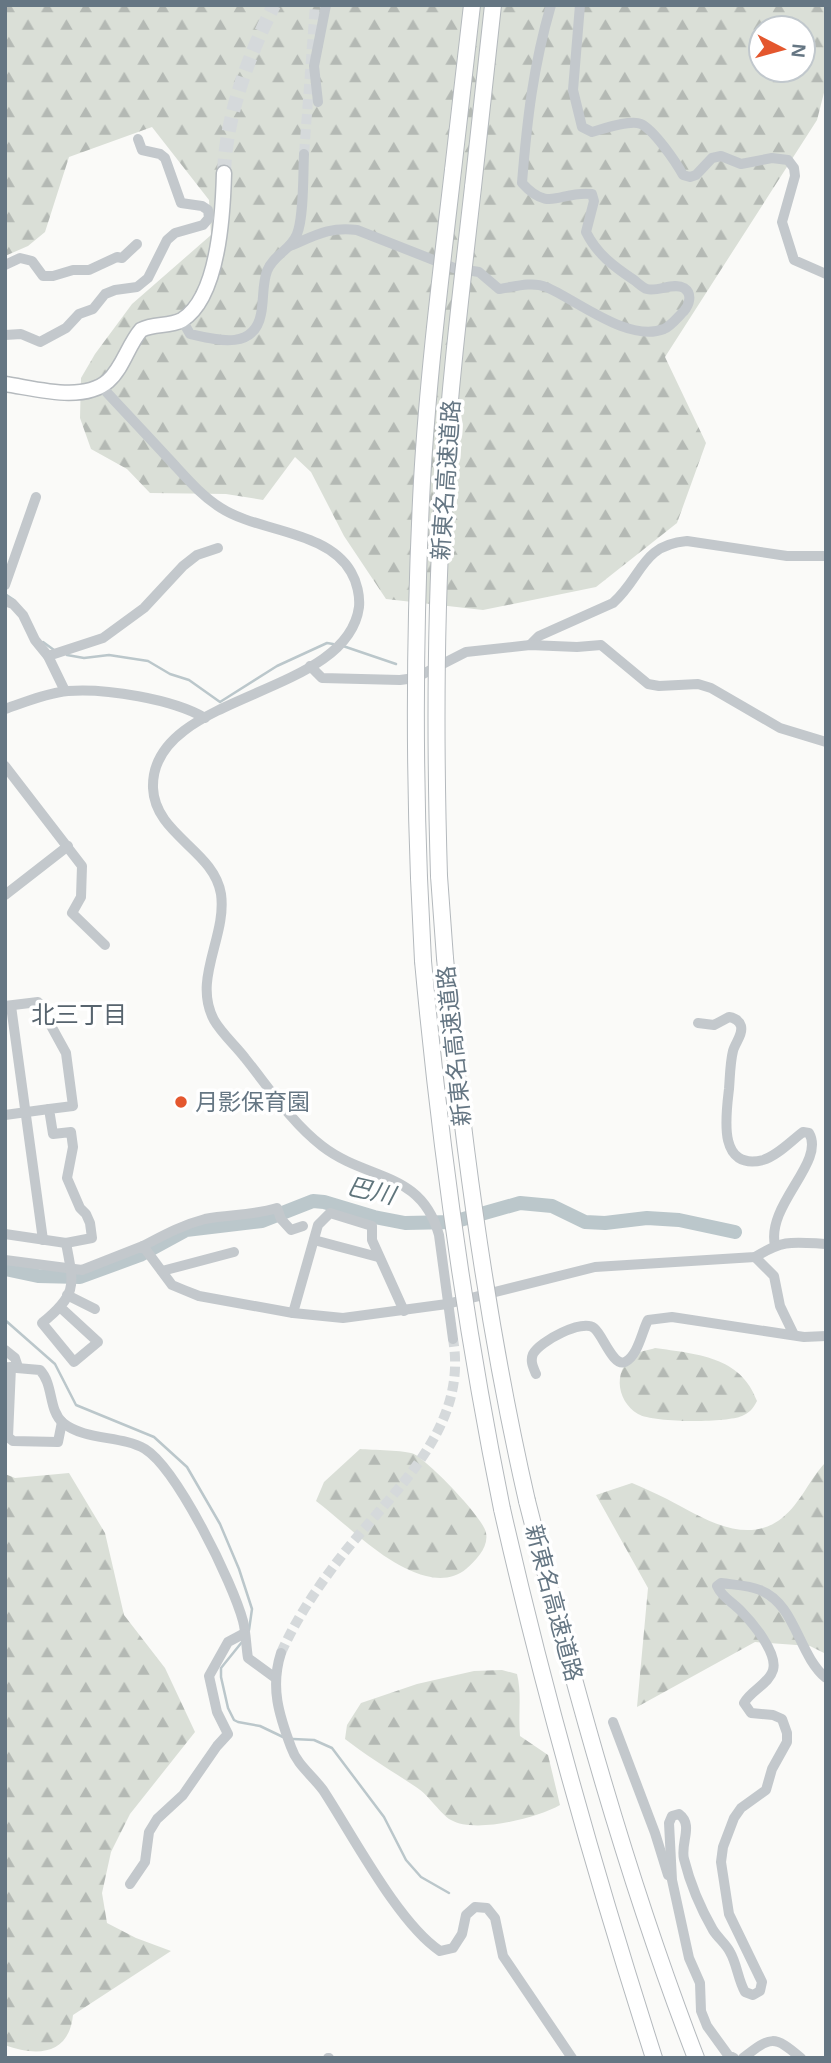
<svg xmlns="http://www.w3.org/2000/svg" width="831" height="2063" viewBox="0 0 831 2063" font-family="Arial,'Noto Sans JP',sans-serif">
	<defs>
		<pattern id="forest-firs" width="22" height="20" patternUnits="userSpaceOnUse" patternTransform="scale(1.75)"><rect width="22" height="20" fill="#dadfd7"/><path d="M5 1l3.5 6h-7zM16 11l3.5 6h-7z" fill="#b4b9b4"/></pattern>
	</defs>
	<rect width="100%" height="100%" fill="#fafaf8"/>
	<g fill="url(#forest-firs)" fill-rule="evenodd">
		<path d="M 5,5 L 826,5 L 826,85 L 817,120 L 665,357 L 706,443 L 677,523 L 596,587 L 483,610 L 386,599 L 344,536 L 311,472 L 295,457 L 263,500 L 226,494 L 150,493 L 127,469 L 91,449 L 80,418 L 81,378 L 95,354 L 132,304 L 211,235 L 209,200 L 152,127 L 69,157 L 45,232 L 28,246 L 5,256 ZM 761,28 L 803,28 L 803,70 L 761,70 Z"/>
		<path d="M 655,1348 C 696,1354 741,1356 757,1401 C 753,1409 749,1413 742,1416 C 726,1423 653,1423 638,1414 C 615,1400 612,1366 639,1353 C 643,1350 650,1350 655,1348 Z"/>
		<path d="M 360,1449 C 372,1450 405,1450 414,1454 C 428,1461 484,1518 486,1533 C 489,1547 476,1560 466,1569 C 455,1578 441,1580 426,1576 C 386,1566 349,1526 316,1501 L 324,1482 Z"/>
		<path d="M 826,1462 L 826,1654 L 810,1646 L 755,1642 L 637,1707 L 648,1588 L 596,1495 L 632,1483 C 644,1488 655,1493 667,1499 C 701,1517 746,1547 782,1518 C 801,1503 810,1478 826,1462 Z"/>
		<path d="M 69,1473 L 105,1533 L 124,1615 L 165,1668 L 195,1732 L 130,1814 L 111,1852 L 102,1893 L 107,1923 L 136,1938 L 171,1951 L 73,2015 C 69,2055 37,2057 5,2045 L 5,1474 L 15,1478 Z"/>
		<path d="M 502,1670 L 517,1674 C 522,1694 518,1715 520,1736 L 548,1755 L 560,1805 C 537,1818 475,1834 451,1820 C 441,1815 429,1795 416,1787 C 392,1771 368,1757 345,1739 L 347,1725 L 361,1703 L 417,1684 L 474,1671 Z"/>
	</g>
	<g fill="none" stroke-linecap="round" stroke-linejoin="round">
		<g stroke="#bbc7cb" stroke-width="2.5">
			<polyline points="5,594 14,600"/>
			<polyline points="43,642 54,650"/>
			<polyline points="343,646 396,664"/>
			<polyline points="67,655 84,658 109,655 148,661 170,674 189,680 220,702 277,666 327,643 333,644"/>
			<polyline points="5,1320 55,1364 76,1405 154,1437 187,1467 220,1524 239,1569 252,1609 249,1630"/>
			<polyline points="242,1642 221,1668 221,1677 228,1708 234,1720 238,1722 260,1726 283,1737"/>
			<polyline points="293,1739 314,1740 332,1748 384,1817 406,1860 421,1877 449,1893"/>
		</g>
		<polyline stroke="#bbc7cb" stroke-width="14" points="5,1269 38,1276 80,1277 140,1255 186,1230 262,1221 313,1201 324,1202 374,1217 405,1223 453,1222 520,1203 552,1206 585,1222 605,1223 647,1218 679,1220 735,1232"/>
		<g stroke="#d5d9db" stroke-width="10" stroke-dasharray="10 5" stroke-linecap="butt">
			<polyline points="304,154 315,5"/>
			<path d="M 281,1653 C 296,1619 317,1588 340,1558 C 390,1493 469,1431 453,1339"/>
		</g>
		<path stroke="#d5d9db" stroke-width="14" stroke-dasharray="14 7" stroke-linecap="butt" d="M 224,173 C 226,116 248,57 274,5"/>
		<g stroke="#b5babe" stroke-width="17">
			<path id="major" d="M 5,384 C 34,388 83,403 108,381 C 123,368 128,345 141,330 C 154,323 169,327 182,320 C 219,297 223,212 224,173"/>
		</g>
		<g stroke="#b4b9bd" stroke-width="18">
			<g id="highway">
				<polyline points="453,170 472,5"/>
				<polyline points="473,187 493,5"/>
				<polyline points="439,876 445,958"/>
				<polyline points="419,878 423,961"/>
				<path d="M 527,1501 C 575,1689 626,1877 696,2058"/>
				<path d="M 502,1509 C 544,1694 596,1877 654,2058"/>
			</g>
		</g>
		<g stroke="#c3c8cc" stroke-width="10">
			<path d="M 580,5 L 573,90 L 582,127 L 592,132 C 603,129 631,119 641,124 C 654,130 676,162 683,175 L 690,177 L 696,175 L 712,158 L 721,156 L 741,164 L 772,158 L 788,160 L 794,168 L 795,176 L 782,222 L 794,260 L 826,274"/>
			<polyline points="318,102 314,66 326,5"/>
			<path d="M 290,246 C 314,236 330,226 357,230 L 454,268 L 479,272 L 499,289 C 513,287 532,281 546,287 C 577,300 628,343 664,329 C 671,326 678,317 684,311 C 689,305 693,294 684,288 C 674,282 658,292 647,289 C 643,288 637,282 634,280 C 613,266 597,254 586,232 L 594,201 L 592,194 C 560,190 550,214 522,183 C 527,120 533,67 551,5"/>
			<polyline points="5,265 20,258 32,261 43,276 53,276 73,270 89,270 117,257 122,258 137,244"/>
			<path d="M 182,320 L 190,334 C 216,340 254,351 261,314 C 264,300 262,285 267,271 C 273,255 291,250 297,234 C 304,217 303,175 304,154"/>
			<polyline points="5,335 21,334 40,342 66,328 79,314 93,309 105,294 115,290 137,287 148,278 167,240 175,233 203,225 209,218 208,210 202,206 181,203 165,158 160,154 142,150 138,139"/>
			<path d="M 100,385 C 122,409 145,433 167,457 C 184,475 200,495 221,508 C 258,532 327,530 351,572 C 357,582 360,596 359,607 C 347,698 150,692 153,788 C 155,835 214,850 221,894 C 227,937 192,979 214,1020 C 222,1034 236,1046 245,1058 C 269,1088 292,1123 322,1146 C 367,1181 421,1170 439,1235 L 453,1339"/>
			<polyline points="5,585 36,497"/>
			<polyline points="5,601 13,604 23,615 35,640 48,656 65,691"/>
			<path d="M 530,645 L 539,636 L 613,603 C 643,576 641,545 687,541 L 787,556 L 826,556"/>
			<polyline points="48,656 103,638 144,608 183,566 197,555 218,548"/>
			<polyline points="310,666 322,678 400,680 415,678 466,652 530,645 577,647 601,645 648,684 659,686 698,684 711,688 780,728 826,742"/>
			<path d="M 5,709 C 25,702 47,693 68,691 C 105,688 173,699 205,718"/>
			<polyline points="5,766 82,866 81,897 72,913 105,945"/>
			<polyline points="5,895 68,846"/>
			<polyline points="5,1006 38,1002 66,1053 73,1106 49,1109 53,1134 71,1132 73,1147 67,1178 80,1208 86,1214 90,1223 92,1238 66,1243 5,1234"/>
			<polyline points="11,1006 43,1240"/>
			<path d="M 698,1023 L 714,1025 L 729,1017 C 735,1018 739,1020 741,1026 C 743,1035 735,1043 733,1051 C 730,1063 730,1077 729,1089 C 726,1115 717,1171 763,1160 C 777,1156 791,1141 803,1132 L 809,1133 C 826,1162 766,1205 775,1245"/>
			<polyline points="5,1115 49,1109"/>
			<polyline points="314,1240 378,1257"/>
			<path d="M 143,1246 C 164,1235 182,1225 205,1219 C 229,1214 251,1216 277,1208 L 281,1219 L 291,1230 L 303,1226"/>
			<polyline points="755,1257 774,1276 780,1306 794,1335"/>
			<path d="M 5,1260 L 82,1270 L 143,1246 L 172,1285 L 184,1290 L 199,1296 L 293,1313 L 343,1318 L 447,1304 L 595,1267 L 755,1257 C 784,1239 793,1242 826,1244"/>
			<polyline points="162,1271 234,1252"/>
			<polyline points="67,1295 95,1309"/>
			<path d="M 61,1308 L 98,1342 L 74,1362 L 42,1323 C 78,1294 74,1285 66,1243"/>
			<polyline points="293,1313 318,1225 330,1213 372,1226 372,1240 404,1311"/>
			<polyline points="5,1350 15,1358 18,1367"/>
			<path d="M 5,1367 L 40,1370 C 54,1385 48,1410 63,1423 C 86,1441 121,1435 145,1449 C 177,1469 233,1583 243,1621 C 246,1632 246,1646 248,1658 L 274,1677"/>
			<polyline points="11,1367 8,1437 13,1441 58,1442 62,1422"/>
			<path d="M 536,1374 C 533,1367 530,1361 533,1354 C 540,1341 582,1319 594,1328 C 603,1335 613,1367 625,1362 C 638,1356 642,1331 648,1320 L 672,1317 L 804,1337 L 826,1336"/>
			<path d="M 281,1653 C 270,1687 279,1715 291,1747 C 297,1765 312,1775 323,1790 C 352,1834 398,1923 440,1951 L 453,1948 L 462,1934 L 466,1915 L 475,1907 L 487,1908 L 495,1918 L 503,1956 L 572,2058"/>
			<polyline points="613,1722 655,1833 668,1875"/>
			<polyline points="130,1884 145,1862 149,1832 157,1819 183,1795 217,1746 228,1734 217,1712 209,1676 228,1642 243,1634"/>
			<polyline points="328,2058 329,2058"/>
			<path d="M 734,2058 L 728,2055 L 707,2026 L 701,2011 L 700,1983 L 689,1958 L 672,1880 L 669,1823 L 672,1816 L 679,1814 C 694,1825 680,1843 684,1859 C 690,1883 701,1909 713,1930 C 718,1938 726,1944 730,1952 C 737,1964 738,1980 745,1992 L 753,1995 L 760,1991 L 762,1982 L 729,1914 L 721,1862 L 723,1847 L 734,1818 L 741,1808 L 766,1790 L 772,1769 L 787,1742 L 787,1733 L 782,1719 L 773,1715 L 751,1713 L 744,1703 C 751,1690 769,1684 773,1670 C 778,1653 752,1622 740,1610 C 732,1602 721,1596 717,1586 L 721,1583 C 734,1585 748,1585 760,1590 C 796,1604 798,1655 826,1678"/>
			<path d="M 743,2058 C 771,2036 774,2035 801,2058"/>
		</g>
		<use href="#major" stroke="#fff" stroke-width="14"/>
		<use href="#highway" stroke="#fff" stroke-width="16"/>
		<g stroke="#b4b9bd" stroke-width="18" stroke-linecap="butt">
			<g id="highway-bridge">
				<path d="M 439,876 C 435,744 435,610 444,478 C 450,381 462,284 473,187"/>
				<path d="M 419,878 C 414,746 415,613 422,481 C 428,377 441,273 453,170"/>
				<path d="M 445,958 C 462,1141 486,1322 527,1501"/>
				<path d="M 423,961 C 440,1145 465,1327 502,1509"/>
			</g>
		</g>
		<use href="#highway-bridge" stroke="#fff" stroke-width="16"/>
	</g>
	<circle fill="#e4572e" stroke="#fff" stroke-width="2.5" cx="181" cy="1102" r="7"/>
	<g text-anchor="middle" stroke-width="7" stroke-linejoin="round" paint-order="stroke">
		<g font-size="23" fill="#657683" stroke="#fff">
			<text transform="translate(446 480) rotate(-86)" y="8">新東名高速道路</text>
			<text transform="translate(454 1046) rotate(-96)" y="8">新東名高速道路</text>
			<text transform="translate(554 1603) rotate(75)" y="8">新東名高速道路</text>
		</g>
		<g font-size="23" fill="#657683" stroke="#fff" text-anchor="start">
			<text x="195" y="1110">月影保育園</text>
		</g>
		<g font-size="24" fill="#57646e" stroke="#fff">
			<text x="79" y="1023">北三丁目</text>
		</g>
		<g font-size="24" font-style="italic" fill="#60757c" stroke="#fff">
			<text transform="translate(371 1191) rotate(13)" y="8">巴川</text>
		</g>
	</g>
	<rect width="831" height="2063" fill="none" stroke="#657683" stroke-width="14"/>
	<g transform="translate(782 49) rotate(96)"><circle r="33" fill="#ffffff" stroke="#c1c8cd" stroke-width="2"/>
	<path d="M0-5L12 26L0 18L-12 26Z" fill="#e4572e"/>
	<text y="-10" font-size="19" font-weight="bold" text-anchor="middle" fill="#657683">N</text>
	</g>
</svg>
